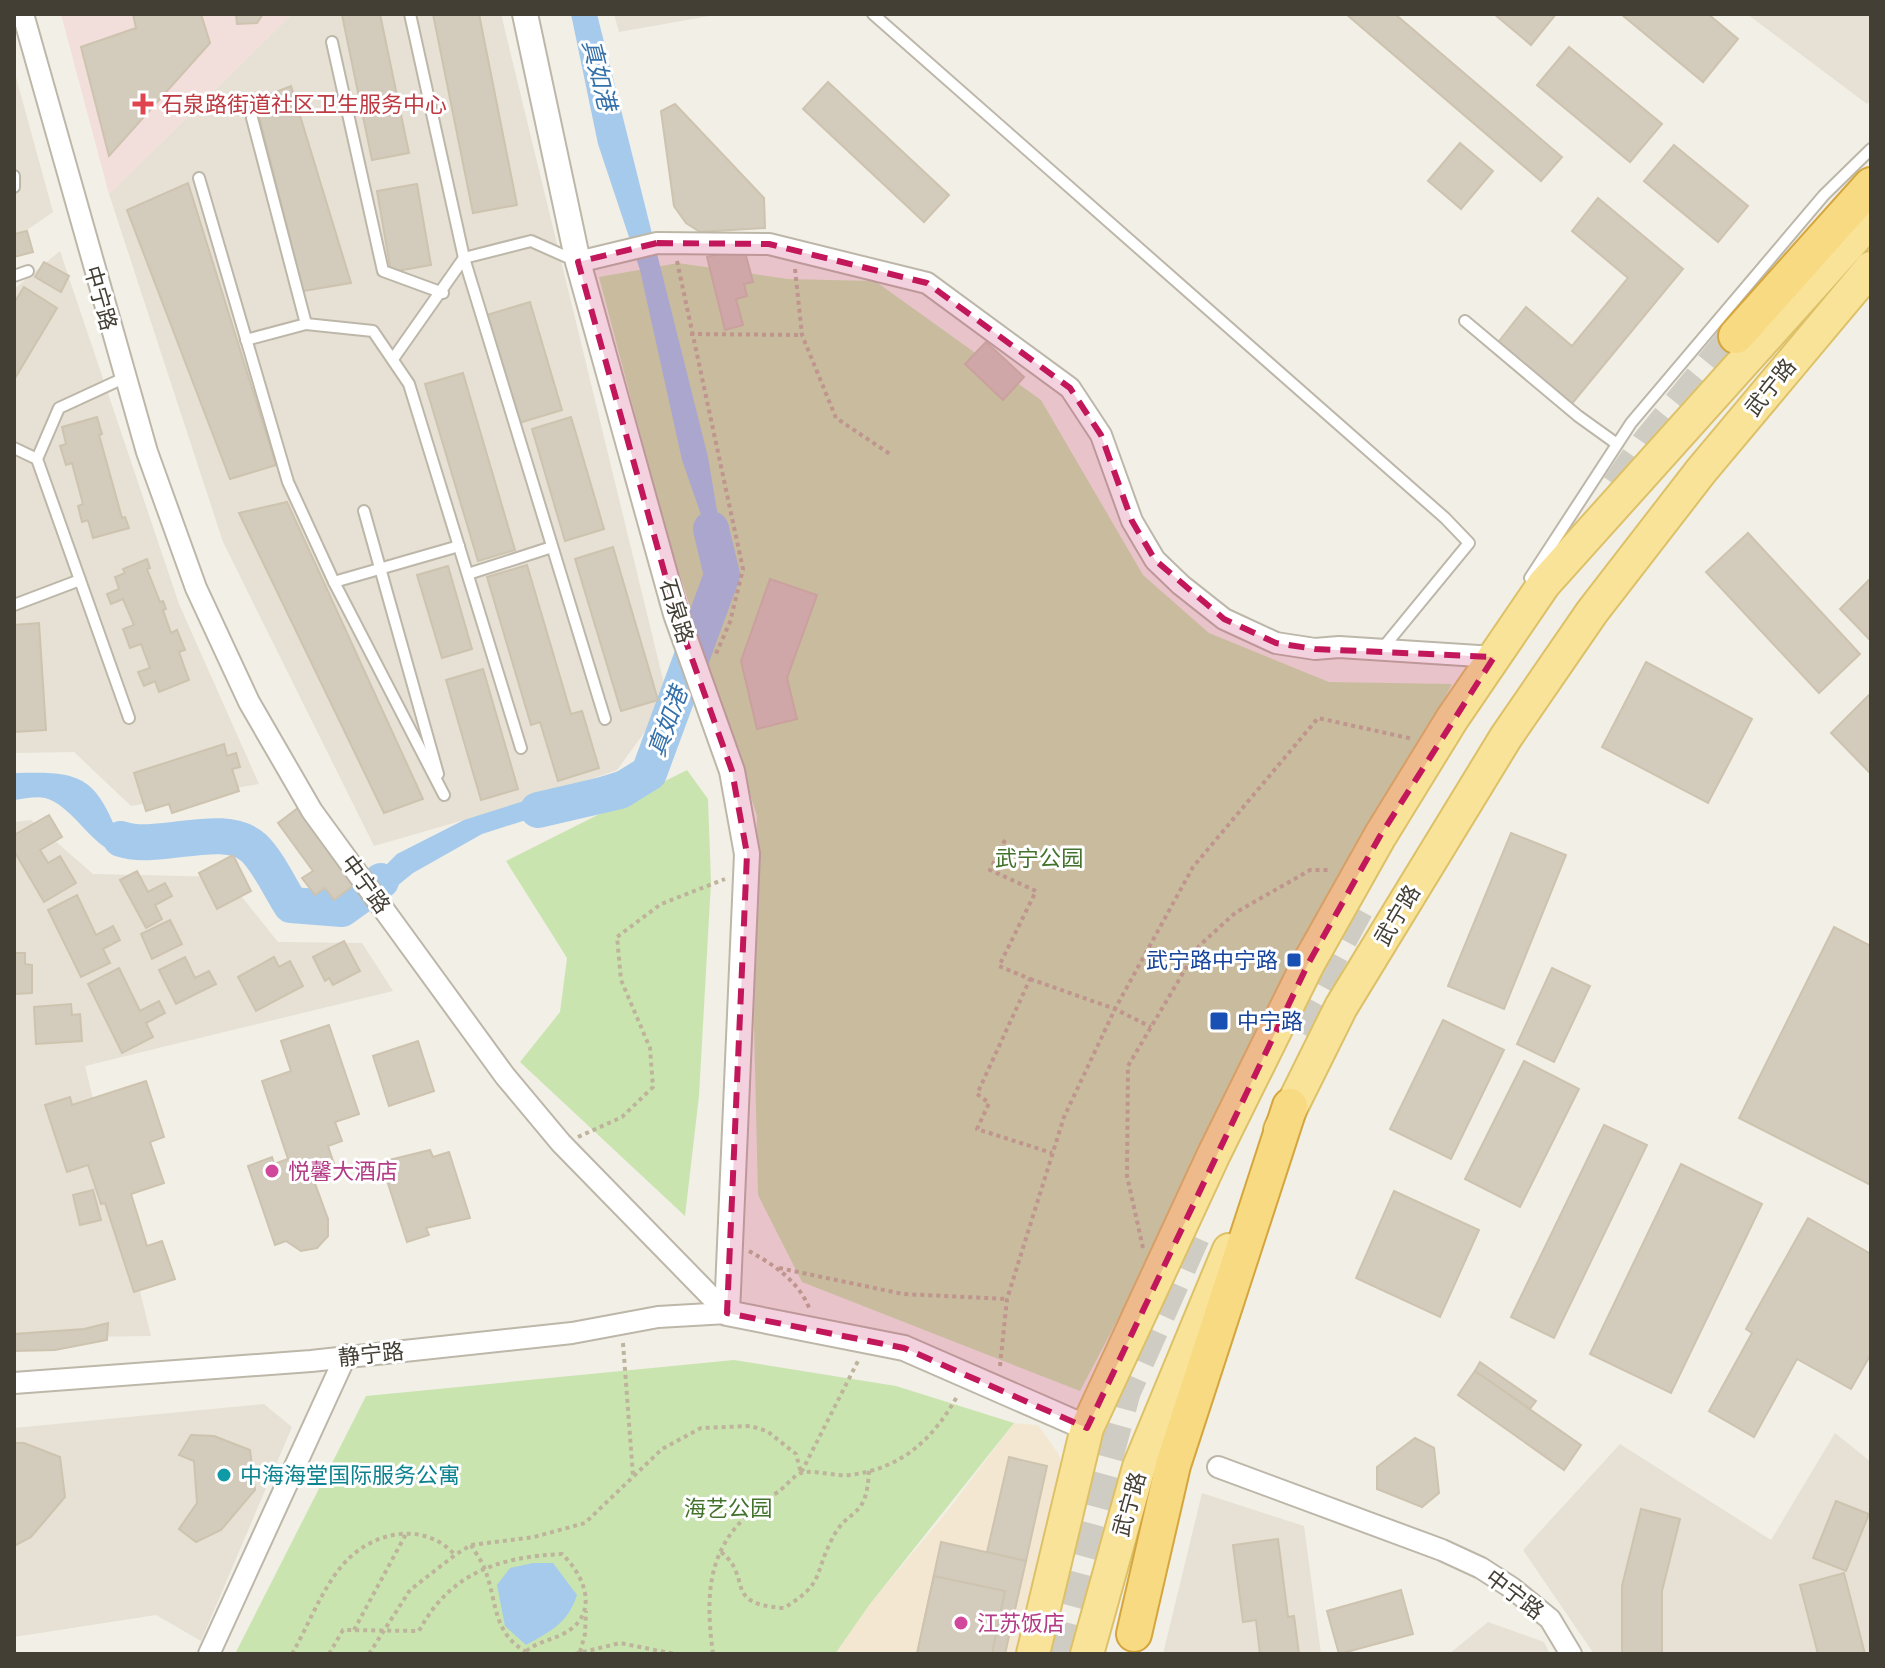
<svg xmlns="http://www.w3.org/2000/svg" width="1885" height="1668" viewBox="0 0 1885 1668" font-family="'Archivo Narrow','Noto Sans SC',sans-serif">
	<rect width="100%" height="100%" fill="#f2efe6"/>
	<g fill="#e6e1d4">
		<polygon points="292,14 501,14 668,700 617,770 533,800 374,846 223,542 109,194"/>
		<polygon points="614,14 721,14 619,32"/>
		<polygon points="1747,14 1871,14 1871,100 1867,104"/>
		<polygon points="14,70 53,212 14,239"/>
		<polygon points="60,251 179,604 259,784 131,806 74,752 14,753 14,289"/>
		<polygon points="31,820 93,874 226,877 278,942 362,943 393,991 85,1066 151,1336 14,1338 14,822"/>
		<polygon points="264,1404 292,1427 201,1641 156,1615 14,1637 14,1428"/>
		<polygon points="1835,1433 1871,1462 1871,1654 1594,1654 1523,1550 1620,1444 1771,1540"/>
		<polygon points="1202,1493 1304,1526 1321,1654 1163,1654"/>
		<polygon points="1488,1622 1544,1642 1550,1654 1449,1654"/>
	</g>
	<polygon fill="#f3e7d2" points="1014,1423 1038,1425 1058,1453 1062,1466 1018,1654 835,1654 870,1604 949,1509"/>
	<polygon fill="#f2deda" points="61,14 292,14 109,194"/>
	<g fill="#cae4b0">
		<polygon points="678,263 788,279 875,281 1041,400 1143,575 1209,633 1329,682 1452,684 1080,1391 802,1282 758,1195 754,1026 757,816 666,532 599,277"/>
		<polygon points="687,770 708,799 711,882 699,1096 685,1216 520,1062 560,1012 567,958 506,861"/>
		<polygon points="734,1360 896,1386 1014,1423 870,1604 835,1654 235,1654 366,1396"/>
	</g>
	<g fill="#a5caec">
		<polygon points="571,14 597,14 708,457 728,576 709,654 700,636 722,575 682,460 640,270 598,144"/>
		<path d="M 677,663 L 684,680 L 683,715 L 649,773 L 605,795 L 482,834 L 413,873 L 353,922 L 290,918 L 268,895 L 242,854 C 202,842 158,861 113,851 C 92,845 70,804 45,798 C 36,796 23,799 14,800 L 14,773 C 81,771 95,775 120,839 C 167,844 212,835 258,839 L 291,905 L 342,909 L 397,854 L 464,820 L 638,765 Z"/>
		<path d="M 533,1563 L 553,1563 L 577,1595 C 568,1623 551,1631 526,1645 L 505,1626 L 497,1585 L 510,1568 Z"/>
	</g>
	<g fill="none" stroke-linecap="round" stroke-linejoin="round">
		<g stroke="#a5caec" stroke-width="36">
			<polyline points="538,810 620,791 649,773 722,575 711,529"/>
			<path d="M 121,839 C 159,852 224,820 254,848 C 269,863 280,888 291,905 L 342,909 L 381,881"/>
		</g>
	</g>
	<g fill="#d3cbbc" stroke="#cdc3af" stroke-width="2">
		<polygon points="133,14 201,14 210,43 109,156 81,47 136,28"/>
		<polygon points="236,14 263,14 257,23 237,24"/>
		<polygon points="380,14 409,153 372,160 342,15"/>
		<polygon points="433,14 479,14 517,205 473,213"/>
		<polygon points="1346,14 1395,14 1562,157 1541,181"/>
		<polygon points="1494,14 1556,14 1531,45"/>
		<polygon points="1621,14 1708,14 1738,39 1703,82"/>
		<polygon points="1569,47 1662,124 1630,162 1537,85"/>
		<polygon points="828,82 949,195 924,222 803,109"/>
		<polygon points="291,86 351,283 303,291 255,100"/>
		<polygon points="675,104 764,198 765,228 700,232 686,223 674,206 661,111"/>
		<polygon points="1460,143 1493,171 1461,209 1428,181"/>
		<polygon points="1674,145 1748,206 1718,242 1644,181"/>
		<polygon points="188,183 276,465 230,479 127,210"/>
		<polygon points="417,184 431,265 391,272 377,191"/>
		<polygon points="1598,198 1683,269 1570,406 1496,345 1526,307 1572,346 1628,278 1572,231"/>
		<polygon points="27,231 33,252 14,257 14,234"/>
		<polygon points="744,248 753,282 744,284 747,296 736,299 743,325 725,330 707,257"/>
		<polygon points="44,262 69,276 61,292 35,277"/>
		<polygon points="24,287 57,308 14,380 14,303"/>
		<polygon points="530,302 562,410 519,423 487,315"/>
		<polygon points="986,342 1024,377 1003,400 965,364"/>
		<polygon points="463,373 515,550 478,561 425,384"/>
		<polygon points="97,417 102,434 99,435 122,518 125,517 129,528 93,538 88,520 82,522 78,506 83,504 72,463 66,465 60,446 66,444 62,427"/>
		<polygon points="571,417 604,529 565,541 532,429"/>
		<polygon points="287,502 423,799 384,813 239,513"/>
		<polygon points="1748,533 1860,654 1819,693 1706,572"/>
		<polygon points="613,547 658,700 621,711 575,559"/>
		<polygon points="147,559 150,568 147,569 160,602 163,601 166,609 163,610 171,633 177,630 185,650 179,652 189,680 159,692 155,681 144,686 138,672 150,668 141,644 130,648 123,629 134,625 123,599 111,604 107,594 119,589 115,577 125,573 123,569"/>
		<polygon points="527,565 571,714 582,711 599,768 558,781 540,722 531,725 487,577"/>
		<polygon points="448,566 472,649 442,658 417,575"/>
		<polygon points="1871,578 1871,641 1840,609"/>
		<polygon points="770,579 817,595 787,678 797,719 757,729 741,661"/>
		<polygon points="39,623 46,730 14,732 14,625"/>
		<polygon points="1646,662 1752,719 1708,803 1602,747"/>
		<polygon points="483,669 518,789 481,800 446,680"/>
		<polygon points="1871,693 1871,774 1831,733"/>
		<polygon points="224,744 227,756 236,753 240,767 232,769 239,791 172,813 169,804 146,811 134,773"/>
		<polygon points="298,808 354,885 334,900 325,888 315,895 302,878 313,871 278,823"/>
		<polygon points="49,815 62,837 40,850 48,863 60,856 76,883 44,902 14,851 14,835"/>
		<polygon points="1511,833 1566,855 1504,1009 1448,986"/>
		<polygon points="233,855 251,891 217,909 199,873"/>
		<polygon points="137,871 148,892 165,883 172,896 155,905 162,919 146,928 120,880"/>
		<polygon points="77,895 96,935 113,926 120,940 103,949 110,963 81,977 48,910"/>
		<polygon points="14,920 15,953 25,953 25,964 32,965 32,993 14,994"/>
		<polygon points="170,920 182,944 152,959 141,934"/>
		<polygon points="1834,927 1871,946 1871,1185 1739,1118"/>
		<polygon points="344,941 360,971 333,985 329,978 325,981 313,957"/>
		<polygon points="185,957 195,978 209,971 216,984 176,1004 159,970"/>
		<polygon points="274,957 279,967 290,961 303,986 256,1011 238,977"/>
		<polygon points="119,968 140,1011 159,1001 165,1013 146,1023 153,1037 122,1053 88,984"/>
		<polygon points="1552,968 1590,986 1554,1062 1517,1044"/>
		<polygon points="71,1004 72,1015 80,1014 82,1041 36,1044 34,1007"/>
		<polygon points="1443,1020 1504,1050 1451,1159 1390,1129"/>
		<polygon points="329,1025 359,1114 335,1122 342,1141 328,1146 336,1170 313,1178 328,1219 328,1236 317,1248 301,1251 286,1241 275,1245 248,1166 272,1157 274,1164 288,1159 262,1081 291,1071 281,1041"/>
		<polygon points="418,1041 434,1091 389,1106 373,1056"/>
		<polygon points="1524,1061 1579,1089 1520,1207 1465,1179"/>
		<polygon points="146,1081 164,1137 150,1142 164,1183 131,1194 147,1246 162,1241 175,1279 134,1292 105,1203 101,1204 88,1165 67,1172 45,1105 70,1097 72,1105"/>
		<polygon points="1604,1125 1647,1145 1554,1338 1511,1317"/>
		<polygon points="430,1150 433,1157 449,1152 470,1218 426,1228 429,1235 407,1242 381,1162"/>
		<polygon points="1681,1164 1762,1204 1671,1393 1590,1354"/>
		<polygon points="93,1190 101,1220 80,1225 73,1195"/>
		<polygon points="1394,1191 1479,1230 1440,1317 1356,1278"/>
		<polygon points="1808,1218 1871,1254 1871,1354 1851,1389 1797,1359 1754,1437 1709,1411 1752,1333 1746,1329"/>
		<polygon points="108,1323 107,1340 55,1350 14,1351 14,1334 84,1329"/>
		<polygon points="1480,1362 1536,1401 1530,1409 1475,1371"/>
		<polygon points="1475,1371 1581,1445 1564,1470 1458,1395"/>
		<polygon points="191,1435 214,1436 250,1450 255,1490 221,1530 196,1542 179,1529 197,1503 194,1461 179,1455"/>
		<polygon points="1415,1438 1434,1448 1439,1493 1422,1507 1377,1489 1377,1467"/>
		<polygon points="14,1443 24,1443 60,1457 65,1497 31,1537 14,1546"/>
		<polygon points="1009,1457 1047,1466 1026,1561 987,1552"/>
		<polygon points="1836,1501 1869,1514 1846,1571 1813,1558"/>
		<polygon points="1641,1509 1680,1519 1662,1591 1662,1654 1622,1654 1622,1586"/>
		<polygon points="1278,1539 1288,1617 1294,1616 1299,1654 1260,1654 1256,1620 1243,1622 1233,1545"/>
		<polygon points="941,1542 1026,1561 1005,1654 917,1654"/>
		<polygon points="1844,1573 1865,1654 1818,1654 1800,1585"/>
		<polygon points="934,1576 1005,1591 992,1654 917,1654"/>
		<polygon points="1401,1590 1413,1634 1339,1654 1327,1611"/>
	</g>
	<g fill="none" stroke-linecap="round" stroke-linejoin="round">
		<g stroke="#cfccc3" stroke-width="34" stroke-dasharray="34 17" stroke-linecap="butt">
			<polyline points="1618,487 1647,445 1736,336"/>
			<polyline points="1292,1028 1358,906"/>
			<polyline points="1053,1654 1124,1391 1194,1234"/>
		</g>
		<g stroke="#bdb7a9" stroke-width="14">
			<g id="service">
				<polyline points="410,14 464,258 605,719"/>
				<polyline points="873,14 1445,518 1469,543 1382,649"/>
				<polyline points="332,42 383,271 443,293"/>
				<polyline points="14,176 14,187"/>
				<polyline points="199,178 288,482 334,582 444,795"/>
				<polyline points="14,276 28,271"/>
				<polyline points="1465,321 1578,416 1617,444"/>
				<polyline points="306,324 373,331 409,384 521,748"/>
				<polyline points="246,340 306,324 252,118"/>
				<polyline points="393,359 464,258 531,241 576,261"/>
				<polyline points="124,378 59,408 37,459 129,718"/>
				<polyline points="14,448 37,459"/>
				<polyline points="364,511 438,774"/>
				<polyline points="468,574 552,547"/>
				<polyline points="1530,578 1631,423 1824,195 1871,149"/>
				<polyline points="334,582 459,546"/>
				<polyline points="14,605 80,580"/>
			</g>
		</g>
		<g stroke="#bdb7a9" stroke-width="24">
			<g id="minor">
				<polyline points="23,14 147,452 196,588 249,702 312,811 505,1076 561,1143 727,1313"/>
				<polyline points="578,262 657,243 769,244 927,283 1070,388 1101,435 1132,521 1155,560 1181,585 1224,619 1276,643 1315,649 1339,647 1494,657"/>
				<polyline points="14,1383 311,1361 572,1333 658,1317 727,1313"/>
				<polyline points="1218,1467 1442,1550 1481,1568 1512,1588 1550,1619 1571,1654"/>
				<polyline points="209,1654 346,1355"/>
			</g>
		</g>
		<g stroke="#bdb7a9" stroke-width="28">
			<polyline id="tertiary" points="525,14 578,262 676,614 732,771 747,854 727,1313 904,1348 1087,1428"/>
		</g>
		<g stroke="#ddc169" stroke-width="36">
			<g id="primary">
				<polyline points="1280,1130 1341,1007 1506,737 1592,612 1701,471 1871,268"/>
				<polyline points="1033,1654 1087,1428 1214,1154 1308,964 1380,836 1452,719 1544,584 1871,220"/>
				<polyline points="1087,1654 1139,1467 1229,1250"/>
			</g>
		</g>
		<g stroke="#d4a63d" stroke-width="38">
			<g id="trunk">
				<polyline points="1736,336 1871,185"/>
				<polyline points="1134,1634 1173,1465 1290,1106"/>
			</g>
		</g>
		<g stroke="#beb49b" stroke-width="4" stroke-dasharray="4 4" stroke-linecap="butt">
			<polyline points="677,261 743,569 730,622 715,656"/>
			<polyline points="795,269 802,335 836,418 890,454"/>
			<polyline points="690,334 802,335"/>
			<polyline points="1005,840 990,870 1036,891 999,966 1030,979 977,1094 989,1103 977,1129 1052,1153"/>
			<polyline points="1030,979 1115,1009 1151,1027"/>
			<polyline points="578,1137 622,1117 653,1087 650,1048 621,980 617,937 661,904 725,879"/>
			<polyline points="1143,1248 1127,1176 1128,1066 1199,946 1235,913 1310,870 1331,870"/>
			<path d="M 749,1251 C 774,1265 799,1281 810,1310"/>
			<polyline points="779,1268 903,1294 1007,1299"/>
			<polyline points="623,1343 633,1476"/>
			<polyline points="1000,1366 1007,1299 1064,1117 1115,1009 1193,867 1318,718 1413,739"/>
			<path d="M 471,1545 C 475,1552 481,1560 484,1567 C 498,1601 491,1636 531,1654"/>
			<path d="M 721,1552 C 754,1578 721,1604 784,1608 C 825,1583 813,1576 832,1539 C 848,1506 867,1522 869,1470"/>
			<polyline points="354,1630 406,1534"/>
			<polyline points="580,1652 585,1634 586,1611"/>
			<path d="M 292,1654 C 308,1626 321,1591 341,1567 C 370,1531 424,1520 455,1555"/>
			<path d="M 329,1654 L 343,1630 L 419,1631 C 450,1573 498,1557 562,1554 C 586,1577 600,1615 563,1634 C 549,1641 535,1642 523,1654"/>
			<polyline points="369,1654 410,1590 455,1555 471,1545 534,1537 585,1523 662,1449 701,1428 750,1426 767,1431 796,1454 801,1473 858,1361"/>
			<polyline points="575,1654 620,1643 675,1654"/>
			<path d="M 713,1654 C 703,1580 711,1534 778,1492 C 785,1487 794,1475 801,1473 C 815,1469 835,1477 850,1475 C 903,1468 933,1439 958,1395"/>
		</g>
		<use href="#service" stroke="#fff" stroke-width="10"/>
		<use href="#minor" stroke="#fff" stroke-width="20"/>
		<use href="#tertiary" stroke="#fff" stroke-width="24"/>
		<use href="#primary" stroke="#f9e398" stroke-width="32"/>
		<use href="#trunk" stroke="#f8da82" stroke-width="34"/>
	</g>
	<path fill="#c2185b" fill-opacity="0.2" stroke="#c2185b" stroke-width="6" stroke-dasharray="16 10" stroke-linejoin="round" d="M 657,243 L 769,244 L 927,283 L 1070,388 L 1101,435 L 1132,521 L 1155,560 L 1224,619 L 1276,643 L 1315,649 L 1494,657 L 1380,836 L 1308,964 L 1087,1428 L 904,1348 L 727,1313 L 747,854 L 732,771 L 676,614 L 578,262 Z"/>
	<path fill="#e0444e" stroke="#fff" stroke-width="3" d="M139 92h8v8h8v8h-8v8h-8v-8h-8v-8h8z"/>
	<g fill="#1a4fb4" stroke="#fff" stroke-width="3">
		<rect x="1286" y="952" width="16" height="16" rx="4"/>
		<rect x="1209" y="1011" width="20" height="20" rx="4"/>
	</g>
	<g fill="#d1479c" stroke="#fff" stroke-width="3">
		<circle cx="272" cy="1171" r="8"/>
		<circle cx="961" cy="1623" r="8"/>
	</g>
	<circle fill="#0f9aa8" stroke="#fff" stroke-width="3" cx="224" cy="1475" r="8"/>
	<g text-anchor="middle" stroke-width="6" stroke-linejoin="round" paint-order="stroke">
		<g font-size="22" fill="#be3a42" stroke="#fff" text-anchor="start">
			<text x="161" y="112">石泉路街道社区卫生服务中心</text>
		</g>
		<g font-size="22" fill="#443f35" stroke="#fff">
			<text transform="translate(101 298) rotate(74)" y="8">中宁路</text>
			<text transform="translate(1770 387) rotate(-51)" y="8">武宁路</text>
			<text transform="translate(677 611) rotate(73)" y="8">石泉路</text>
			<text transform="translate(366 884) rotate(54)" y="8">中宁路</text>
			<text transform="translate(1397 915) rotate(-59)" y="8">武宁路</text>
			<text transform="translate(371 1354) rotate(-6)" y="8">静宁路</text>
			<text transform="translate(1129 1504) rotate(-74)" y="8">武宁路</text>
			<text transform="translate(1515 1594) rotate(37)" y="8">中宁路</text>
		</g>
		<g font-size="22" fill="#42722c" stroke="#fff">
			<text x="1039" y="866">武宁公园</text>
			<text x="728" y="1516">海艺公园</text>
		</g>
		<g font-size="22" fill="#164399" stroke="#fff" text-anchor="end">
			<text x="1278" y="968">武宁路中宁路</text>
			<text x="1237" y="1029" text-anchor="start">中宁路</text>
		</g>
		<g font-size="22" fill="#b23c85" stroke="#fff" text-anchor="start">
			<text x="288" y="1179">悦馨大酒店</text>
			<text x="977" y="1631">江苏饭店</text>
		</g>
		<g font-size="22" fill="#0d838f" stroke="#fff" text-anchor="start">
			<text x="240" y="1483">中海海堂国际服务公寓</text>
		</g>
		<g font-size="24" font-style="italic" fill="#3571aa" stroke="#fff">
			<text transform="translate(599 75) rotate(76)" y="8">真如港</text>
			<text transform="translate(668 722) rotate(-70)" y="8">真如港</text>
		</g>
	</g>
	<rect width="1885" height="1668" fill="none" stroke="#443f35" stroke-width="32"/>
</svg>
